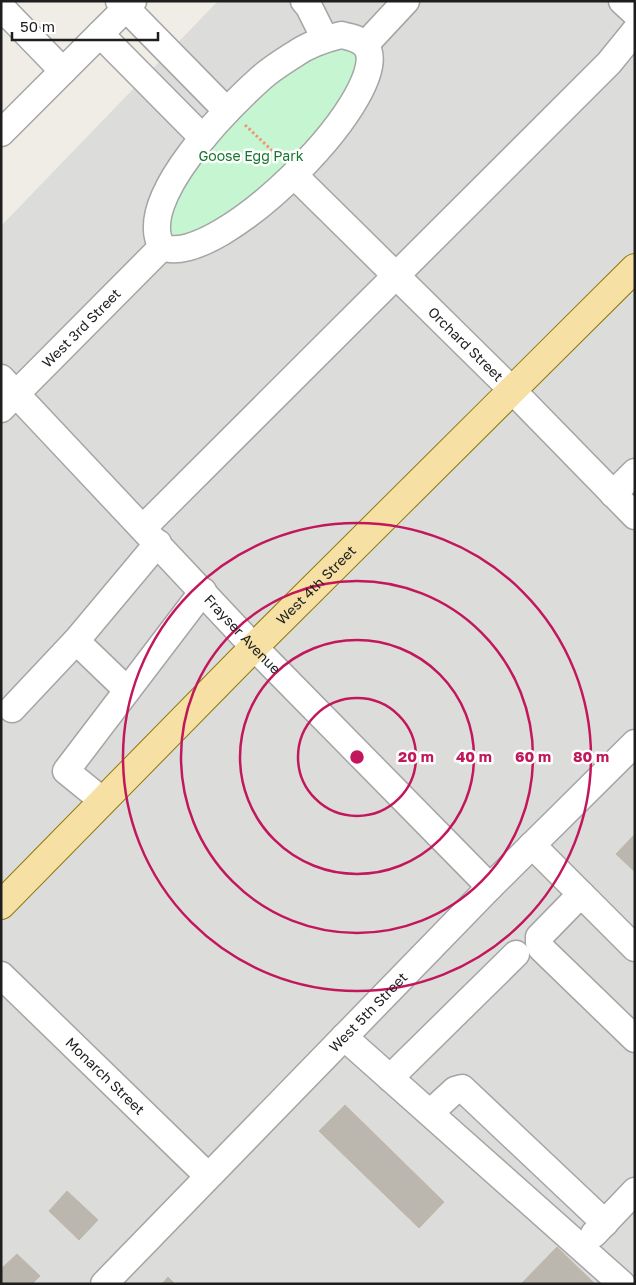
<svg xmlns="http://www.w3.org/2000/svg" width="636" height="1285" viewBox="0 0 636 1285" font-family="'Golos Text',sans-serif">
	<rect width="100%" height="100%" fill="#efede5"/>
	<polygon fill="#dcdcdb" points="218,1 635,1 635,1284 1,1284 1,226"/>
	<polygon fill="#c5f6d1" points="335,46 363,54 337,121 202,239 160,236 183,177 243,113 263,95 303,63"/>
	<g fill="#bbb6ae" stroke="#bfb7a9">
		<polygon points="635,834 635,872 616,854"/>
		<polygon points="345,1105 444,1202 419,1228 319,1131"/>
		<polygon points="67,1191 98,1220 79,1240 49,1211"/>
		<polygon points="557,1247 595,1284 521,1284"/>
		<polygon points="17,1254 40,1276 32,1284 1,1284 1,1269"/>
		<polygon points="168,1277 175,1284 162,1284"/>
	</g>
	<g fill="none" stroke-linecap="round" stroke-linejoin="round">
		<g stroke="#a5a5a5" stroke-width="29">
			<g id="minor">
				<polyline points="119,1 227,111"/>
				<polyline points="304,1 309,7 325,39"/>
				<polyline points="622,1 635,13"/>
				<polyline points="1,7 63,71"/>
				<polyline points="100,34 203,138"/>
				<path d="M 341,35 C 350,37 358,38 365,45 C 401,86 218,272 162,247 C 134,200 229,107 261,78 C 271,69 284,61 295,54 C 309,44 325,39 341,35 Z"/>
				<polyline points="365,45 406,1"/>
				<polyline points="1,133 133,1"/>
				<path id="s1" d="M 294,175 L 513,391 L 635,516"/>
				<path id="s2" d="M 1,378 L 254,647 L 490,887"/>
				<path id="s3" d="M 1,409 L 162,247"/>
				<polyline points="613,494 635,472"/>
				<polyline points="143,528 609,63 635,31"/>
				<polyline points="127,690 76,641 158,543"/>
				<polyline points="12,709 76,641"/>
				<polyline points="103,801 66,771 203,591"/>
				<polyline points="532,845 635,948"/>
				<polyline points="581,894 539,937 539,943 541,948 635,1039"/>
				<path id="s4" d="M 1,975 L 208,1176"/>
				<polyline points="344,1037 622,1284"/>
				<polyline points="390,1078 516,954"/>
				<polyline points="430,1113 455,1090 462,1088 605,1223"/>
				<polyline points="594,1234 635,1191"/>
				<path id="s5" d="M 104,1284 L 490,887 L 635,743"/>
			</g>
		</g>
		<g stroke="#8f7a0a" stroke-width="30">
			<g id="major">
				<path id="s6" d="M 1,905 L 254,647 L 635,268"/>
			</g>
		</g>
		<polyline stroke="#f19674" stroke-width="3" stroke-dasharray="2.5 2.5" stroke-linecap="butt" points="245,125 280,158"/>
		<use href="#minor" stroke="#fff" stroke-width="26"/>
		<use href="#major" stroke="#f6e0a3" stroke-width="28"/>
	</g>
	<g fill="none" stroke="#c2185b" stroke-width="2.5">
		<circle cx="357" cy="757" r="59"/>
		<circle cx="357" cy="757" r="117"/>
		<circle cx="357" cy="757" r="176"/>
		<circle cx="357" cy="757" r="234"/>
	</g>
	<g text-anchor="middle" stroke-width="5" stroke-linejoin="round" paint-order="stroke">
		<g font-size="14" fill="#13762c" stroke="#fff">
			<text x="251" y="161">Goose Egg Park</text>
		</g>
		<g font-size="14" fill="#1e1e1e" stroke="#fff">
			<text dy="5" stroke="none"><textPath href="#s3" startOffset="114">West 3rd Street</textPath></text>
			<text dy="5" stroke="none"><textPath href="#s1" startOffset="241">Orchard Street</textPath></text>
			<text dy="5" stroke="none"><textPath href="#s6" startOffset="449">West 4th Street</textPath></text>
			<text dy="5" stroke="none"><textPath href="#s2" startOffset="352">Frayser Avenue</textPath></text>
			<text dy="5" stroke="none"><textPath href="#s5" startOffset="379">West 5th Street</textPath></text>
			<text dy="5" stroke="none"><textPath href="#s4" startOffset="145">Monarch Street</textPath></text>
		</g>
	</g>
	<circle cx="357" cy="757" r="8" fill="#c2185b" stroke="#fff" stroke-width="2.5"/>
	<g font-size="15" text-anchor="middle" font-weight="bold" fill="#c2185b" stroke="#fff" stroke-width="5" stroke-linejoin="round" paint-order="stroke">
		<text x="416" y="762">20 m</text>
		<text x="474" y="762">40 m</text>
		<text x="533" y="762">60 m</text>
		<text x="591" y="762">80 m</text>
	</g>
	<rect width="636" height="1285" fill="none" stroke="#1e1e1e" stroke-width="5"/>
	<path d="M12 32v8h146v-8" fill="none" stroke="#1e1e1e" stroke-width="2.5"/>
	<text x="20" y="32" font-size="15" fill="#1e1e1e" stroke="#ffffff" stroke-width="4" paint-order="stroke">50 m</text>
</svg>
